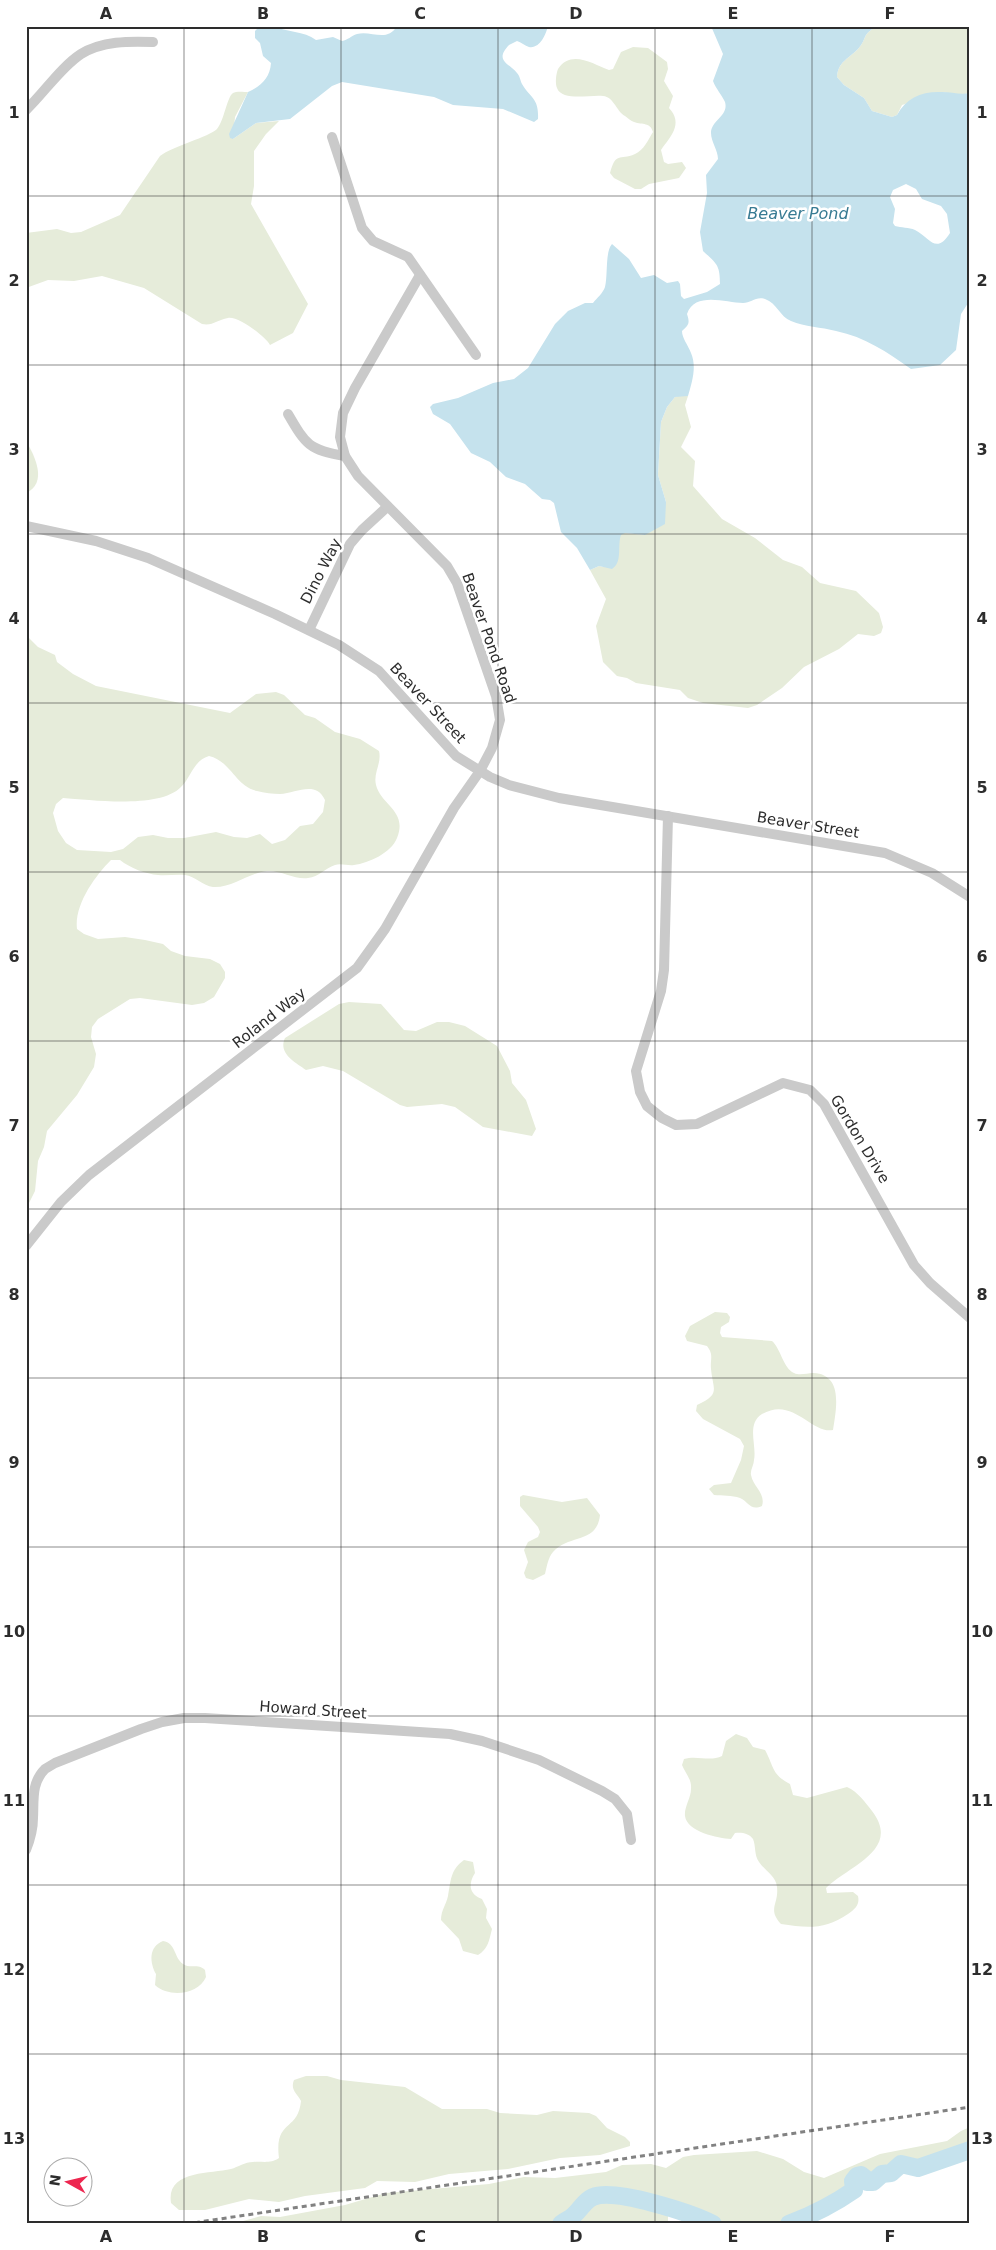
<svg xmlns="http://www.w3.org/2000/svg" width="996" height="2250" viewBox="0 0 996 2250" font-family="'DejaVu Sans',sans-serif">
	<rect width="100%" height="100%" fill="#fff"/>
	<g fill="#e6ecda" fill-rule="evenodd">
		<path d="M 878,26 L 970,26 L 970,93 L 960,95 L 942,92 L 902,105 L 897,115 L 892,117 L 872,111 L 864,98 L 844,85 L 837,77 C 838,62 848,59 858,49 C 868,38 861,34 878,26 Z"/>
		<path d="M 633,47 L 648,48 L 667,62 L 668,69 L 664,81 L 673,96 L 669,108 C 684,124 670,137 661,150 L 664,162 L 668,164 L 682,162 L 686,168 L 679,178 L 649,184 L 641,189 L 635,189 L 614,178 L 610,173 C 616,151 619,161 635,154 C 644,150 648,140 653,132 C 650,122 643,125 634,122 C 631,121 628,118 625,116 C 616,111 614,97 603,96 C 593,94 562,102 557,88 C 555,83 556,74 558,69 C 571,49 593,64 609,70 L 613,69 L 621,52 Z"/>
		<path d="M 248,92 L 235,117 L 233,139 L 256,123 L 279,121 L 266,134 L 254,151 L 254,186 L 251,204 L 308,304 L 293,333 L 270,345 C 265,336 238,316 228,318 C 217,320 213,326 202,324 L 144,288 L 102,276 L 74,281 L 48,280 L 26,288 L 26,233 L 57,229 L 71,233 L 81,232 L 120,215 L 160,156 C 173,146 209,137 217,129 C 224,121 227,97 233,93 C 236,91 244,92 248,92 Z"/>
		<polygon points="681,395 688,396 685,405 691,427 681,447 695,461 693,486 722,519 755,538 783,560 802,567 820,583 856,591 879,613 883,627 881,633 874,636 858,634 839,649 804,667 782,688 757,705 748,708 703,703 688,698 680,690 636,683 627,678 617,676 603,662 596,626 606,599 590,570 599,566 604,567 620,535 624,533 645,535 666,502 658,475 661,422 667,407 675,397"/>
		<path d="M 26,441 C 35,456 48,483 26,493 Z"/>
		<path d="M 26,635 L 38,647 L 55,655 L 57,662 L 73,674 L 96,686 L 230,713 L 256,694 L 276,692 L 284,695 L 305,715 L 315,718 L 335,732 L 360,739 L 379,751 C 382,763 373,773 376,785 C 381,805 408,811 397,838 C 391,853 369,863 354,865 C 348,866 341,863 335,865 C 325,868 319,877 308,878 C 295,880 281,870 267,871 C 248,873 233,888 213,887 C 203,886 195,876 185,875 C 176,874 167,876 158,875 C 146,874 130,868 120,860 L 111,860 C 95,876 74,905 77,929 L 84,934 L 98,939 L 125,937 L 145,940 L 163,944 L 171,951 L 185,956 L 210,959 L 220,964 L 225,972 L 225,978 L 214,997 L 204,1003 L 192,1005 L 140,998 L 130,999 L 98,1019 L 92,1027 L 91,1037 L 96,1054 L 94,1067 L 77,1095 L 47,1131 L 44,1147 L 38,1161 L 35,1191 L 29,1203 L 26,1203 ZM 209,756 C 231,761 235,786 257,791 C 264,793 273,794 280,794 C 296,793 316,780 325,800 L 323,812 L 313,824 L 300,826 L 285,840 L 272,844 L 260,834 L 247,838 L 234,837 L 216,832 L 184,838 L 168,838 L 153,835 L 138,837 L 123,849 L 111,852 L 77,850 L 66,843 L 58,831 L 53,813 L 56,804 L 63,798 C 92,800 160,809 181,787 C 192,776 193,761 209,756 Z"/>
		<path d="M 349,1002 L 381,1004 L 404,1030 L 416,1031 L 437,1022 L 449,1022 L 465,1026 L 497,1046 L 510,1071 L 512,1083 L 526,1100 L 536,1129 L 532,1136 L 483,1127 L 455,1107 L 442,1104 L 407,1107 L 400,1105 L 343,1071 L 323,1066 L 306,1070 C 294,1062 278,1053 285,1038 L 339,1004 Z"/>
		<path d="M 715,1312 L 727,1313 L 730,1317 L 729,1322 L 721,1327 L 720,1333 L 722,1337 L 772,1341 C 781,1349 783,1368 794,1373 C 800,1376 807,1373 813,1373 C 844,1374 836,1410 833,1430 C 811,1434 793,1396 762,1414 C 746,1424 757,1445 754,1460 C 754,1465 750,1470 751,1475 C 753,1487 766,1493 762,1506 C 750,1511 749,1502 740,1498 C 732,1495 722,1496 714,1495 L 709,1489 L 714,1485 L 731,1483 L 741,1460 L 744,1446 L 740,1439 L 703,1419 L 696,1411 L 697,1405 C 721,1394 713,1390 711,1369 C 710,1359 714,1355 707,1346 L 687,1341 L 685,1336 L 690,1326 Z"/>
		<path d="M 523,1495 L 562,1502 L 587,1498 L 600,1515 C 597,1544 569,1534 553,1552 C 548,1558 547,1566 545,1574 L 533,1580 L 526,1578 L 524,1573 L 528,1562 L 524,1550 L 528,1542 L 538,1537 L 540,1532 L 538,1527 L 520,1506 L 520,1497 Z"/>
		<path d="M 736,1734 L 747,1738 L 753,1747 L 765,1750 C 774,1766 771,1774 790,1784 L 793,1795 L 807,1798 L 847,1787 C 858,1792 865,1802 872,1811 C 902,1850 848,1866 826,1888 L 827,1893 L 853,1892 L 858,1896 C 860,1905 855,1909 848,1914 C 825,1930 807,1928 781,1924 C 767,1909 779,1904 777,1887 C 776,1876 764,1870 759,1862 C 754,1855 756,1846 753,1839 C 749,1833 741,1832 735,1833 L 731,1839 C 718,1838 687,1832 685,1816 C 684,1807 691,1798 691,1789 C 692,1779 685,1773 682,1765 L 684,1759 C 697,1755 710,1762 722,1756 L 726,1741 Z"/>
		<path d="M 464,1860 L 473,1862 L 475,1873 C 468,1884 469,1894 482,1899 L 487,1909 L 486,1918 L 492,1929 C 489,1941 488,1949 478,1955 L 463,1951 L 459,1939 L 441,1920 C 441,1910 446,1905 448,1896 C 451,1881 450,1870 464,1860 Z"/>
		<path d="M 163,1941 C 176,1943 174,1958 183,1964 C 190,1969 198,1963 205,1970 L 206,1977 C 198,1995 169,1998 155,1985 L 156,1974 C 150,1963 148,1947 163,1941 Z"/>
		<path d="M 306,2076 L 327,2076 L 341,2080 L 405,2087 L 442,2109 L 487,2109 L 500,2113 L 537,2115 L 553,2111 L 589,2113 L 596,2116 L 607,2128 L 625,2137 L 630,2142 L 630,2146 L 600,2155 L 560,2158 L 508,2169 L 449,2174 L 415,2182 L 377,2181 L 365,2188 L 305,2196 L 279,2202 L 249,2199 L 205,2210 L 179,2210 L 171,2203 C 166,2170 210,2174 231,2169 C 238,2167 245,2162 253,2162 C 263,2161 270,2164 279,2158 C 274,2119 298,2132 301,2101 C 297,2093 290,2090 294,2080 Z"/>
		<polygon points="970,2127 970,2155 890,2169 821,2207 778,2224 715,2224 693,2216 668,2216 668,2224 232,2224 261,2216 280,2217 345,2205 386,2193 489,2184 524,2177 555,2178 606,2172 622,2165 651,2164 666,2168 683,2157 694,2155 757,2151 783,2159 804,2172 824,2178 880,2154 947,2141 961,2131"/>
	</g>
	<g fill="#c5e2ed" fill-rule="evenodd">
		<path d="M 272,26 C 287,32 304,31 316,40 L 333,37 L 342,41 C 348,40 351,36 357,34 C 371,30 387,43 397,26 L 548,26 C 546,34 540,49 529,47 C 525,46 521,42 517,41 L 509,45 C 494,61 509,63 517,73 C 520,76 520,80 522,84 C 531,99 539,98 538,119 L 534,122 L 503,109 L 453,105 L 434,97 L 342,82 L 332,86 L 290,119 L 256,123 L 233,139 L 230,138 L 229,134 L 248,92 C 261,86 270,78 271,63 L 263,56 L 260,43 L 255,38 L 255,31 L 259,27 Z"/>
		<path d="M 711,26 L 878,26 C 861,34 868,38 858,49 C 848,59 838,62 837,77 L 844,85 L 864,98 L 872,111 L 892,117 L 897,115 C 906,98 922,91 942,92 C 952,92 960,95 970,93 L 970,300 L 961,314 L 956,350 L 940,365 L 911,369 C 887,352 865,337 836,331 C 821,327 805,327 791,321 C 780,317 777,303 765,299 C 756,296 751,303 743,303 C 726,303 695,291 687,314 C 690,323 689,325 682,331 C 682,338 688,345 691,353 C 697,367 692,382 688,396 L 675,397 L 667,407 L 661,422 L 658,475 L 666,502 L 665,524 L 645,535 L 625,533 L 621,535 C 617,546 623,562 612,569 L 599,566 L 590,570 L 577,548 L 561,532 L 554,503 L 550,500 L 542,499 L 525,484 L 506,477 L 490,462 L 471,453 L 450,424 L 433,414 L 430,407 L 433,404 L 458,398 L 493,383 L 514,379 L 528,368 L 555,324 L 568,311 L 585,303 L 593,303 C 597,298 603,293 605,287 C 608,276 605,251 612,244 L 629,259 L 641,278 L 654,275 L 667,283 L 678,281 L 680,284 L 681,296 L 684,299 L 707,292 L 720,284 C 720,265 717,264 703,251 L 700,232 L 707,193 L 706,175 L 718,159 C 718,150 711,142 711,133 C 711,120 729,116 725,102 C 722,95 716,89 713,81 L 723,54 ZM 906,184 L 916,189 L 922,199 L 941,206 L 947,214 L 950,233 C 936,255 930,238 915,230 C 909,227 901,228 895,226 L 893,223 L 895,209 L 890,197 L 893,190 Z"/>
	</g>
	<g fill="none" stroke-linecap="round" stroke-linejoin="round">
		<g stroke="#c5e2ed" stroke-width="18">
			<path d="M 561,2224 C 565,2221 570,2219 574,2215 C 581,2209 584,2201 593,2197 C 615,2188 691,2213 713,2224"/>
			<path d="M 789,2224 C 812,2215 834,2204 854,2190 L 853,2181 L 857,2176 L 861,2175 L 866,2179 L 867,2182 L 873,2182 L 882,2174 L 891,2173 L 901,2164 L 918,2168 L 970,2150"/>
		</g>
		<g stroke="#cacaca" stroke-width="10">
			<path d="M 26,110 C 43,94 61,67 81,54 C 102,41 129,41 153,42"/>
			<polyline points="332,137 362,228 373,241 408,257 476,355"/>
			<path d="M 288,414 C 306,445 309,450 345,456"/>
			<polyline points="26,526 96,541 148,558 275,614 339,645 379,671 456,756 490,777 509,785 559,798 885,853 932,873 970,897"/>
			<polyline points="309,630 350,544 362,530 387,507"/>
			<polyline points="668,816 664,970 661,991 636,1071 640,1092 647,1106 662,1118 676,1125 697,1124 783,1083 810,1090 824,1104 914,1265 930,1283 970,1318"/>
			<polyline points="26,1246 61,1202 89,1175 357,968 385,929 454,808 480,771 492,748 500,720 496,696 457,583 447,566 358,476 345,456 340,437 343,413 355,388 420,275"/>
			<path d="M 26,1850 C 30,1840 33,1829 33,1818 C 34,1800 31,1783 45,1769 L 55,1763 L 141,1729 L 162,1722 L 184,1718 L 205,1718 L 450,1734 L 482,1741 L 539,1760 L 602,1791 L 615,1799 L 627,1814 L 631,1840"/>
		</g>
		<polyline stroke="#828282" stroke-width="3" stroke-dasharray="5 4" stroke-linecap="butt" points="186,2224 970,2107"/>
	</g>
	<path fill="none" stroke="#2d2d2d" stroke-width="1" stroke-opacity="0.55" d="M 184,26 L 184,2224M 341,26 L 341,2224M 498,26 L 498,2224M 655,26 L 655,2224M 812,26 L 812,2224M 26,196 L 970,196M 26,365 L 970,365M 26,534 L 970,534M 26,703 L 970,703M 26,872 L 970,872M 26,1041 L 970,1041M 26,1209 L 970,1209M 26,1378 L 970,1378M 26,1547 L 970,1547M 26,1716 L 970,1716M 26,1885 L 970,1885M 26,2054 L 970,2054"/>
	<g text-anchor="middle" stroke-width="5" stroke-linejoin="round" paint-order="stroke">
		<g font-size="15" fill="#2d2d2d" stroke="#fff">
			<text transform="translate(321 571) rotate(-63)" y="5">Dino Way</text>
			<text transform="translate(489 638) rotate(71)" y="5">Beaver Pond Road</text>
			<text transform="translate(428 703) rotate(47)" y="5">Beaver Street</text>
			<text transform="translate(808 825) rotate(9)" y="5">Beaver Street</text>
			<text transform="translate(269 1018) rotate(-38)" y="5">Roland Way</text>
			<text transform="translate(860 1139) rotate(59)" y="5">Gordon Drive</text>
			<text transform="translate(313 1710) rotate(4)" y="5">Howard Street</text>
		</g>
		<g font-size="16" font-style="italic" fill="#387b93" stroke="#fff">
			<text x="798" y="219">Beaver Pond</text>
		</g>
	</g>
	<rect width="996" height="2250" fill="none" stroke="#ffffff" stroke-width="55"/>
	<g transform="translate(68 2182) rotate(278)"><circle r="24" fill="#ffffff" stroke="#ababab"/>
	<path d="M0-4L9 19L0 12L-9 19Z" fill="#ed264f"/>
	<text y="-8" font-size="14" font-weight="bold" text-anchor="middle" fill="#2d2d2d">N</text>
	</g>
	<rect x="28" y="28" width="940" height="2194" fill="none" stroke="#2d2d2d" stroke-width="2"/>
	<g font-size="16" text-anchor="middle" font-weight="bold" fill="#2d2d2d">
		<text x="106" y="19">A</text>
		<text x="263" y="19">B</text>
		<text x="420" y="19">C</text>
		<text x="576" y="19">D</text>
		<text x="733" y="19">E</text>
		<text x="890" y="19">F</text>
		<text x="14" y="118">1</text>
		<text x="982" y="118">1</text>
		<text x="14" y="286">2</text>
		<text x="982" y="286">2</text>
		<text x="14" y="455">3</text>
		<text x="982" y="455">3</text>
		<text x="14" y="624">4</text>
		<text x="982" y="624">4</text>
		<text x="14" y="793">5</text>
		<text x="982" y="793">5</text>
		<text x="14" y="962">6</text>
		<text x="982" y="962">6</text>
		<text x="14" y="1131">7</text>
		<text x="982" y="1131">7</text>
		<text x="14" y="1300">8</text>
		<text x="982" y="1300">8</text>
		<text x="14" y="1468">9</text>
		<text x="982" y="1468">9</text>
		<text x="14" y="1637">10</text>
		<text x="982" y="1637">10</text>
		<text x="14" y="1806">11</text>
		<text x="982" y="1806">11</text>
		<text x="14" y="1975">12</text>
		<text x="982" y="1975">12</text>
		<text x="14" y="2144">13</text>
		<text x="982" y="2144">13</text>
		<text x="106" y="2242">A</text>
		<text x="263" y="2242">B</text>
		<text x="420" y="2242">C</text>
		<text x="576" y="2242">D</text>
		<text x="733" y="2242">E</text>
		<text x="890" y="2242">F</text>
	</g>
</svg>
